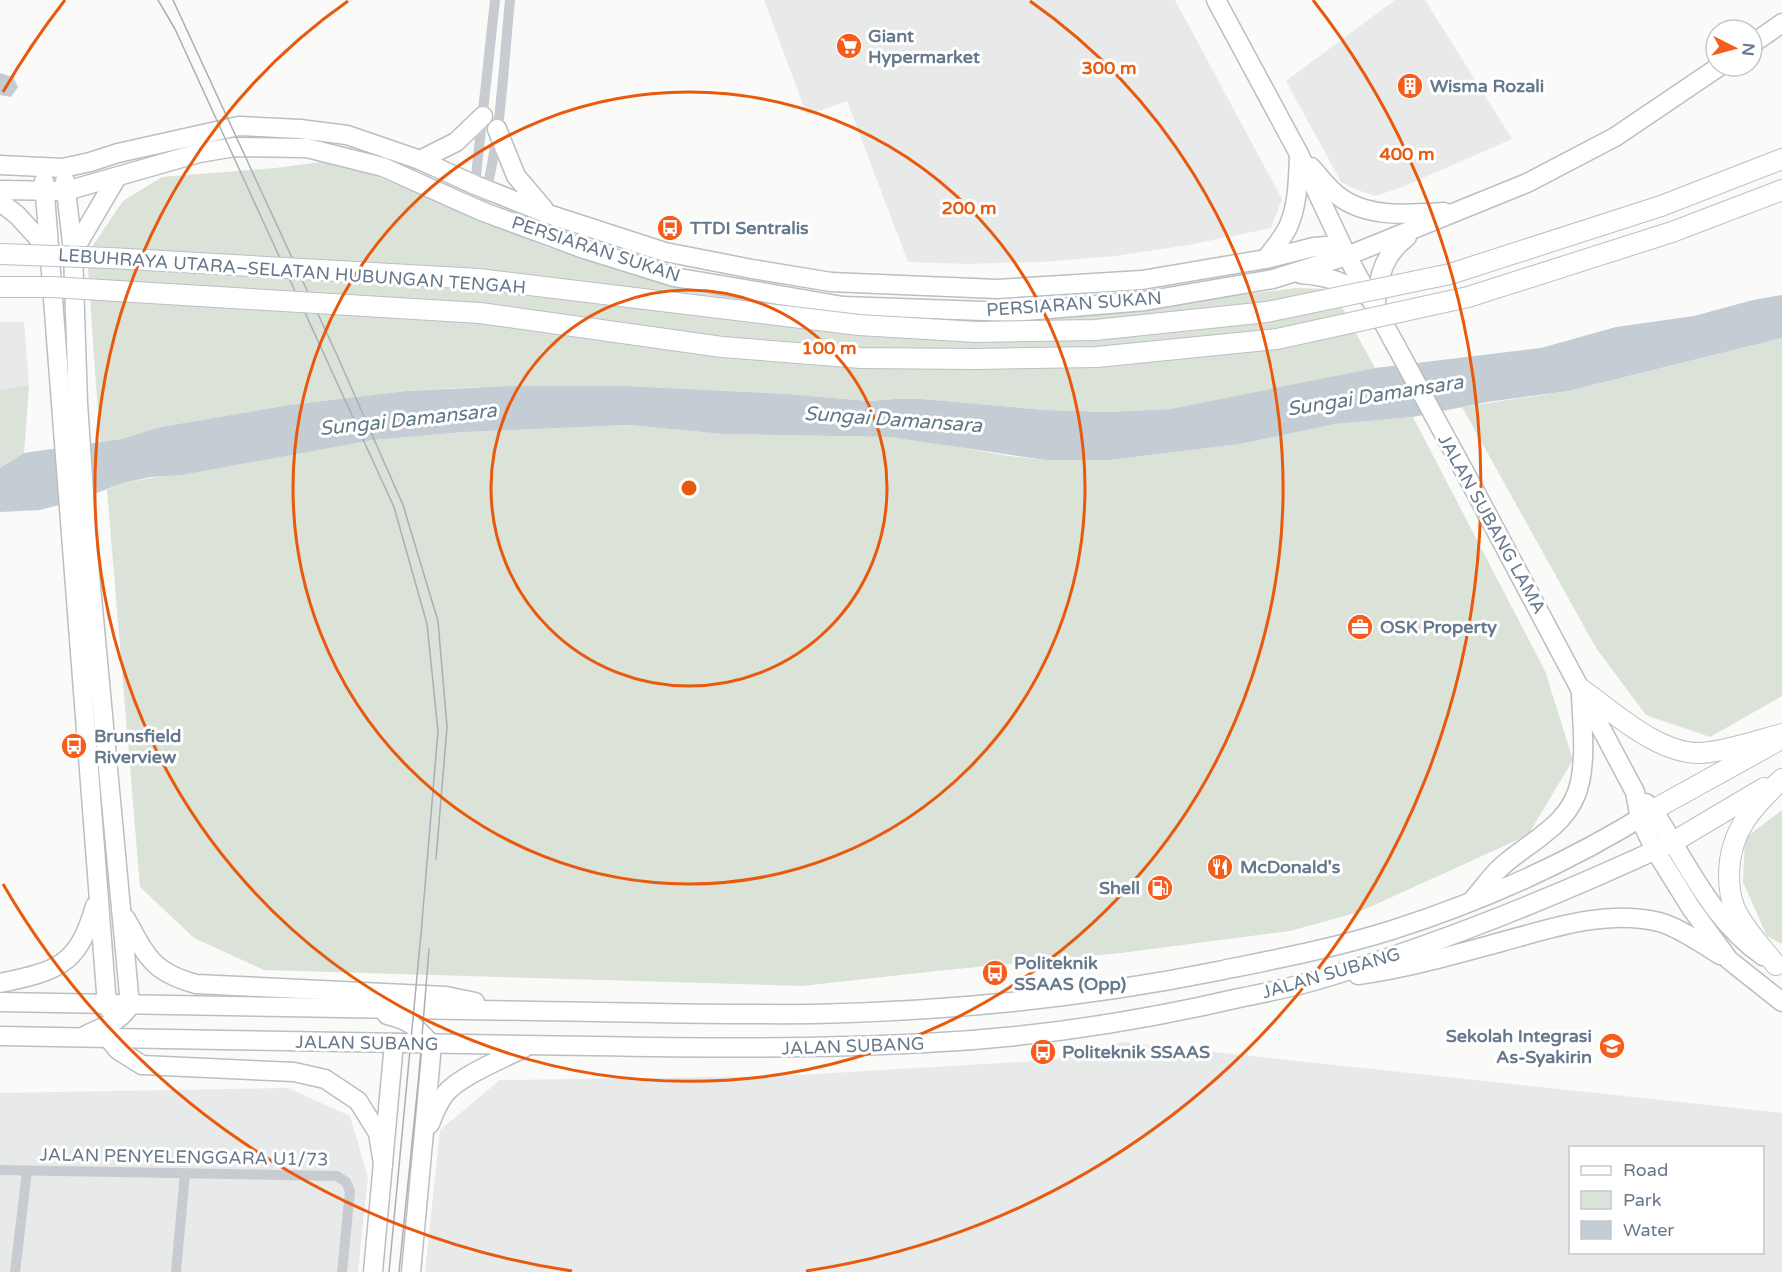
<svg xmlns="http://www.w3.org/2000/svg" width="1782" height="1272" viewBox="0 0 1782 1272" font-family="'Varela Round',sans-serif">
	<rect width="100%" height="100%" fill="#fafaf8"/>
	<g fill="#e8e9e9" fill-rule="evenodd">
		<polygon points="764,0 1175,0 1282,199 1271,228 1189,245 1115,256 1041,262 967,264 908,262 847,101 807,115"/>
		<polygon points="1395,0 1425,0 1512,139 1400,188 1375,196 1352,188 1341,182 1286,81"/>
		<polygon points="0,322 24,322 29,385 0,390"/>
		<path d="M 1122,1042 L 1782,1113 L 1782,1272 L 425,1272 L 440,1130 L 500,1080 L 781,1076 L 1052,1060 ZM 1570,1148 L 1762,1148 L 1762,1252 L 1570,1252 Z"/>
		<polygon points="288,1088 350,1116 368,1177 358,1272 0,1272 0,1093"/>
	</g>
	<g fill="#dbe2d8">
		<polygon points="337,160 549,248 653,279 840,300 1143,307 1297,288 1332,289 1375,368 1199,405 1171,409 1106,412 1045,410 922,399 895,399 869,401 787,394 625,386 474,387 406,391 289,405 160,427 121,439 100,442 87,254 123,201 162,177 275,168"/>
		<polygon points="1782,338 1782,696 1710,737 1646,715 1596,648 1462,407 1568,391"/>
		<polygon points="29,385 24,453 0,468 0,390"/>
		<polygon points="1413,417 1545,671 1573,760 1528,835 1359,912 1290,931 1121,953 937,971 802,986 264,970 194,938 140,887 107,490 123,483 373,440 465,432 629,425 723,434 891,437 912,439 1009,456 1045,460 1110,460 1240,444 1335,424"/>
		<polygon points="1782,810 1782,944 1767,936 1743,882 1745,838"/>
	</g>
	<g fill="#c3cdd3">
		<polygon points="0,73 13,77 18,87 11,97 0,95"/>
		<polygon points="1782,295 1782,338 1568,391 1487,402 1413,417 1335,424 1240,444 1110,460 1045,460 891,437 723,434 629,425 465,432 373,440 181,475 151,477 123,483 78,500 40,510 0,512 0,468 24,453 121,439 160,427 289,405 406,391 509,386 625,386 787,394 869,401 895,399 922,399 1045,410 1106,412 1171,409 1375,368 1541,348 1616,327 1694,316 1753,300"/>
	</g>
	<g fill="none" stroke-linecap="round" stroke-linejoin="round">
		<g stroke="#babfc3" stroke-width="21">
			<g id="primary">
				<polyline points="1216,0 1299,154 1347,256 1469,480 1635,792 1640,819 1655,850 1691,908 1729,960 1782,1002"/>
				<polyline points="1752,44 1782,23"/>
				<polyline points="497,129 516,176 544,209"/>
				<polyline points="420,160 456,142 483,116"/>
				<polyline points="0,165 63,168 90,162 118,153 239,126 300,129 347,135 420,160 475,185 548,214 665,252 752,269 831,282 997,289 1142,280 1266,259 1314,247 1327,246 1347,256"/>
				<path d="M 1311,167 C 1319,176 1327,187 1336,194 C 1365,219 1409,214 1444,212"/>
				<polyline points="44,181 107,1005 112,1013"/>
				<path d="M 65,181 L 73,252 L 78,403 L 88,554 L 130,1005 C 121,1022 102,1027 86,1035"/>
				<polyline points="0,190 66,191 199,153 235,147 307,148 383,167 481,211 584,249 674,277 843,306 1012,312 1145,301 1273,279 1347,256 1527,183 1615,137 1720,66"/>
				<polyline points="0,202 17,215 49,250"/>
				<polyline points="73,252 117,177"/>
				<path d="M 1266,259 C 1273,249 1283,238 1288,227 C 1298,205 1298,180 1299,156"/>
				<path d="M 1301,274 C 1329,276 1343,282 1367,296"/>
				<path d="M 1376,302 C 1379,275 1384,254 1407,237"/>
				<path d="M 1646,803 L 1653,810 C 1686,861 1712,921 1763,956"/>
				<path d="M 1474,898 C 1483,888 1491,876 1501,867 C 1531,840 1571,825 1580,782 C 1586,754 1582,722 1581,694"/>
				<path d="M 126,919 C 147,957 152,972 196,984 L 446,996 L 475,1002"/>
				<path d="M 1358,975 C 1408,968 1453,955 1501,942 C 1552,928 1607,909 1659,922 C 1678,927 1703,944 1720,955"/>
				<path d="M 0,983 C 57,971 78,966 95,906"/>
				<path d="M 0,1002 C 178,1006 356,1008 534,1011 C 627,1012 721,1015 814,1014 C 950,1011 1085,998 1218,971 C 1277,959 1335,948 1392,930 C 1483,901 1572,861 1653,810"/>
				<path d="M 387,1015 C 410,1020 416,1027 432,1045"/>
				<path d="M 0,1036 C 197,1039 394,1044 591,1046 C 703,1048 814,1049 925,1043 C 1031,1038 1136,1022 1239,998 C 1264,993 1289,988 1314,981 C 1438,945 1557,896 1673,842"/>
				<polyline points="108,1038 118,1050 142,1065 294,1072 325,1079 358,1101 378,1133 383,1164"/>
				<path d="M 430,1124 C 434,1113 438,1103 445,1094 C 460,1076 502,1059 524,1048"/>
				<polyline points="373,1272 394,1043"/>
				<polyline points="411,1272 432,1045"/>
			</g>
		</g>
		<g stroke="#bcbfc3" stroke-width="22">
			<g id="motorway">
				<polyline points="1661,206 1782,159"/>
				<polyline points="1672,232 1782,190"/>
				<path d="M 1581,689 C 1615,713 1658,754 1701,753 C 1728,751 1756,741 1782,734"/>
				<polyline points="1653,810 1774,743"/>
				<polyline points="1673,842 1764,788"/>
				<path d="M 1776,965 C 1762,947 1744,929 1735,909 C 1730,898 1729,885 1729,873 C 1730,830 1753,807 1782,779"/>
			</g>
		</g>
		<g stroke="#c8cbd0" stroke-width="10">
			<polyline points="468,206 475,185 495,0"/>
			<path d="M 481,211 C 501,143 503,70 510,0"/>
			<polyline points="0,1170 337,1176 346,1182 350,1191 342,1272"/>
			<polyline points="15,1272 27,1171"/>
			<polyline points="176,1272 185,1173"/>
		</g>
		<use href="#primary" stroke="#fff" stroke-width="18"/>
		<use href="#motorway" stroke="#fff" stroke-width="20"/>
		<g stroke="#a9afb6" stroke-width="1.5">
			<polyline points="158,0 175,29 394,507 427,624 438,731 421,934 389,1272"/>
			<polyline points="173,0 336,353 403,505 438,621 447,727 436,859"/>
			<polyline points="399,1272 419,1074 429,949"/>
		</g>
		<g stroke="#bcbfc3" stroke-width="22" stroke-linecap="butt">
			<g id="motorway-bridge">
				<polyline points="0,254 110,258 479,279 859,325 977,332 1095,330 1267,312 1450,274 1661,206"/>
				<polyline points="0,287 52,287 480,313 722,347 861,358 975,359 1097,357 1277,339 1468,297 1672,232"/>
			</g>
		</g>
		<use href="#motorway-bridge" stroke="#fff" stroke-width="20"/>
	</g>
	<g fill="none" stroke="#e8590c" stroke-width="3">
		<circle cx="689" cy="488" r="198"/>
		<circle cx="689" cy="488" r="396"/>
		<path d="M1030 1A594 594 0 1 1 348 1"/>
		<path d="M572 1271A792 792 0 0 1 3 884M3 92A792 792 0 0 1 65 0M1313 0A792 792 0 0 1 806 1271"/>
	</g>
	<defs>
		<g id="supermarket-disc" transform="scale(1.35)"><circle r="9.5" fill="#f65d1c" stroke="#fff"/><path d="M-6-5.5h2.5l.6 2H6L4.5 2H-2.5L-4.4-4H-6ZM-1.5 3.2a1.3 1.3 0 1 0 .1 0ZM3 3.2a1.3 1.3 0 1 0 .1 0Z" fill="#fff"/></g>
		<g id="building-disc" transform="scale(1.35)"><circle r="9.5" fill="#f65d1c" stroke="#fff"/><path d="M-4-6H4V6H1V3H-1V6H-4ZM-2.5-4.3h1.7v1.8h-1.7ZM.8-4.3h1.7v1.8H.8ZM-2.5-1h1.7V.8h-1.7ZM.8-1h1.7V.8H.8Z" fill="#fff"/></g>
		<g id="bus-disc" transform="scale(1.35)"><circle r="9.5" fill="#f65d1c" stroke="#fff"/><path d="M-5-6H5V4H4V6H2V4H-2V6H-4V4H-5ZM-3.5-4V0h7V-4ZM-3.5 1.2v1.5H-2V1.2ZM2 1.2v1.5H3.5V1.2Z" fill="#fff"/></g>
		<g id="office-disc" transform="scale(1.35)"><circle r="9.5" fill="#f65d1c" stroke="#fff"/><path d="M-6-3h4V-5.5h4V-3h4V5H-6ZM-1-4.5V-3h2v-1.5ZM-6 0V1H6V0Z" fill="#fff"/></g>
		<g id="restaurant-disc" transform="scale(1.35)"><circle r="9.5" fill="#f65d1c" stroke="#fff"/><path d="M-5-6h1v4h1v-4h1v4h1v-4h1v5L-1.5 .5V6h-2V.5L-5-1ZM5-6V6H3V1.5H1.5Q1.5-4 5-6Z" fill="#fff"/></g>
		<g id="fuel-disc" transform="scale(1.35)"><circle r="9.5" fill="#f65d1c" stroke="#fff"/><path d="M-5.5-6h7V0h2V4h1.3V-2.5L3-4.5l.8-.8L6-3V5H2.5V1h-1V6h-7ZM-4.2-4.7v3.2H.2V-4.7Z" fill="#fff"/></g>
		<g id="school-disc" transform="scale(1.35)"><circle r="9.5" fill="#f65d1c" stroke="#fff"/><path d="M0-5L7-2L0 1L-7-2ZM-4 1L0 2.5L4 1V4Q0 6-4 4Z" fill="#fff"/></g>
	</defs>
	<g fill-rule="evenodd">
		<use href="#supermarket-disc" x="849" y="46"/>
		<use href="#building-disc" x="1410" y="86"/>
		<use href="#bus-disc" x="670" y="228"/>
		<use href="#office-disc" x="1360" y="627"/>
		<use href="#bus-disc" x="74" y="746"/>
		<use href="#restaurant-disc" x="1220" y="867"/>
		<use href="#fuel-disc" x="1160" y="888"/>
		<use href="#bus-disc" x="995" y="973"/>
		<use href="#school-disc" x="1612" y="1046"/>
		<use href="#bus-disc" x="1043" y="1052"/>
	</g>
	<g text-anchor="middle" stroke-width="6" stroke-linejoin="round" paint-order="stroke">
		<g font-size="18" font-weight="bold" fill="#66788c" stroke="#fff" text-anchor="start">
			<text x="868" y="42">Giant<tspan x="868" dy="21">Hypermarket</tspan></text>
			<text x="1430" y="92">Wisma Rozali</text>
			<text x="690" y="234">TTDI Sentralis</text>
			<text x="1380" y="633">OSK Property</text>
			<text x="94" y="742">Brunsfield<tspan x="94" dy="21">Riverview</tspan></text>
			<text x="1240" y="873">McDonald's</text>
			<text x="1140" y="894" text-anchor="end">Shell</text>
			<text x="1014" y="969">Politeknik<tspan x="1014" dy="21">SSAAS (Opp)</tspan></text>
			<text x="1592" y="1042" text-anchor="end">Sekolah Integrasi<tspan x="1592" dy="21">As-Syakirin</tspan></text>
			<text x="1062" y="1058">Politeknik SSAAS</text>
		</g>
		<g font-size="18" fill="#66788c" stroke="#fff">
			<text transform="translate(596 249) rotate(18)" y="6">PERSIARAN SUKAN</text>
			<text transform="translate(292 271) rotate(4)" y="6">LEBUHRAYA UTARA–SELATAN HUBUNGAN TENGAH</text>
			<text transform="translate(1074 304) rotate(-4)" y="6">PERSIARAN SUKAN</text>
			<text transform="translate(1492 524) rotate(61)" y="6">JALAN SUBANG LAMA</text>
			<text transform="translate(1331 973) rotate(-16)" y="6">JALAN SUBANG</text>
			<text transform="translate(367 1043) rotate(1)" y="6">JALAN SUBANG</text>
			<text transform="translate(853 1046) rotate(-2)" y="6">JALAN SUBANG</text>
			<text transform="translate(184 1157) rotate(1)" y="6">JALAN PENYELENGGARA U1/73</text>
		</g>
		<g font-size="20" font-style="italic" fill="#627a86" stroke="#fff">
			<text transform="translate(1375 395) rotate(-9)" y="7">Sungai Damansara</text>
			<text transform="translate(408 419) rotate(-6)" y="7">Sungai Damansara</text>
			<text transform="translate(893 419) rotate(4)" y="7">Sungai Damansara</text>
		</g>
	</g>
	<circle cx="689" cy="488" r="9" fill="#e8590c" stroke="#fff" stroke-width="3"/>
	<g font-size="18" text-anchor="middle" font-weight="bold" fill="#e8590c" stroke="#fff" stroke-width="6" stroke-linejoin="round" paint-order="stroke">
		<text x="1109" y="74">300 m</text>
		<text x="1407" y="160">400 m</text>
		<text x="969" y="214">200 m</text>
		<text x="829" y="354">100 m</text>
	</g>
	<rect x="1569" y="1146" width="195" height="108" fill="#ffffff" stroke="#c2c9d1" stroke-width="1.5"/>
	<rect x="1581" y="1166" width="30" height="9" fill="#ffffff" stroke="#c2c9d1" stroke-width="1.5"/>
	<text x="1623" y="1176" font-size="18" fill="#66788c">Road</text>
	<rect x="1581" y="1191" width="30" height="18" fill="#dbe2d8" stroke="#c2c9d1" stroke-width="1.5"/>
	<text x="1623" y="1206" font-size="18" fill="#66788c">Park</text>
	<rect x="1581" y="1221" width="30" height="18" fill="#c3cdd3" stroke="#c2c9d1" stroke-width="1.5"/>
	<text x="1623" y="1236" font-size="18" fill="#66788c">Water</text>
	<g transform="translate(1734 48) rotate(96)"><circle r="28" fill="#ffffff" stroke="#c2c9d1" stroke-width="1.5"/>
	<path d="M0-4.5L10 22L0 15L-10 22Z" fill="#f65d1c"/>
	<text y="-9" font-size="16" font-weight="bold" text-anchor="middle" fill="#66788c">N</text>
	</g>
</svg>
